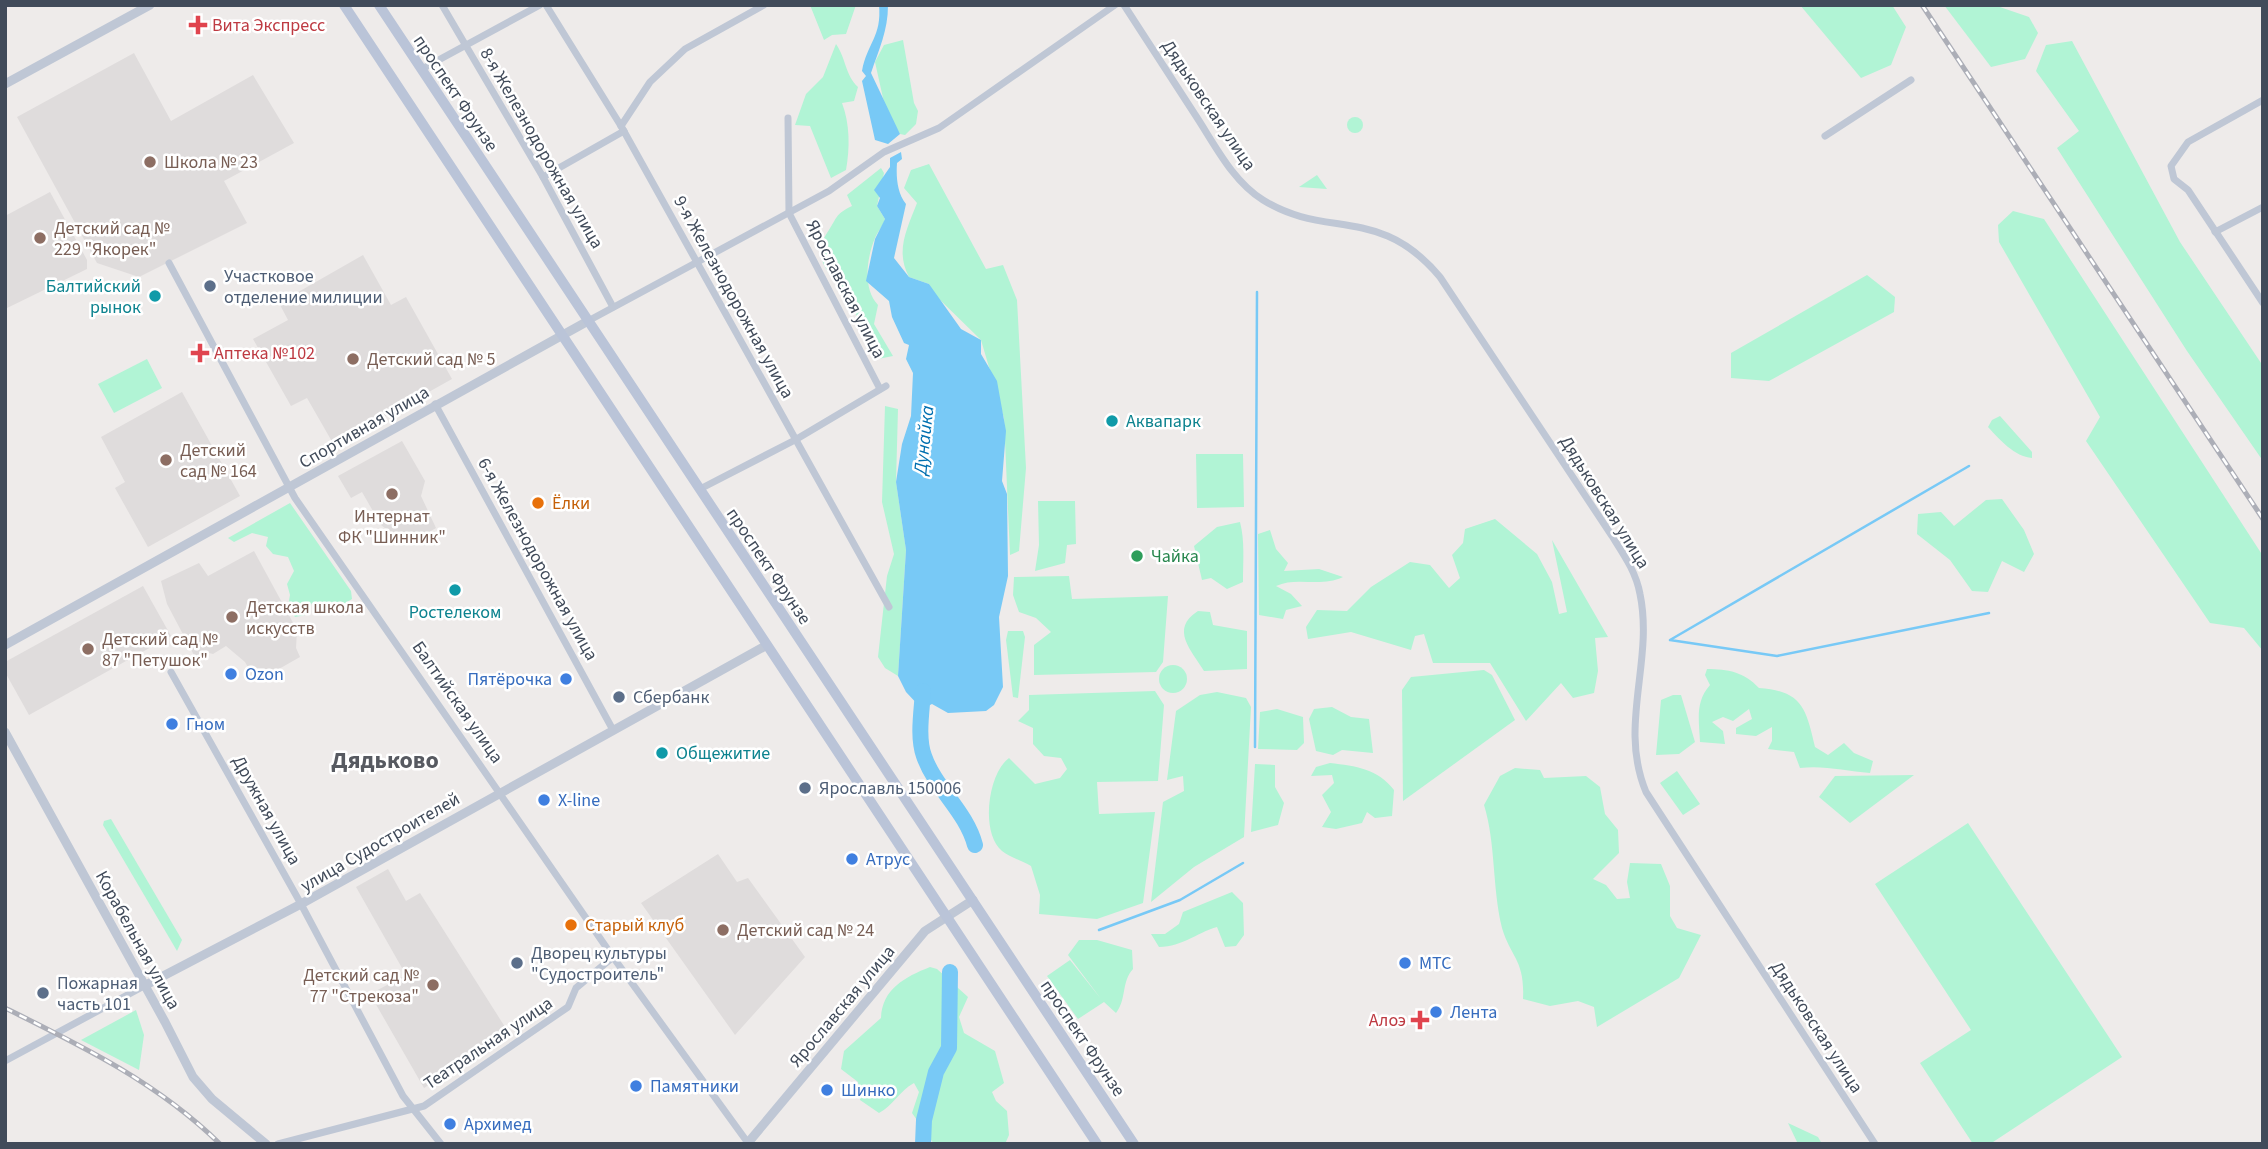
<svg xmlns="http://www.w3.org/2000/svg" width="2268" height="1149" viewBox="0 0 2268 1149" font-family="'Source Sans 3',sans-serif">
	<rect width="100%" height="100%" fill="#eeebea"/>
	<g fill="#dfdcdc">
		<polygon points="134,53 171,121 253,75 294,143 224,181 247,223 139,277 97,263 17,117"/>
		<polygon points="50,192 87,260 87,269 5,309 5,216"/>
		<polygon points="363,255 391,305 406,297 452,379 334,445 307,398 291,406 253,339 288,320 279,303"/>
		<polygon points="182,392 240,496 148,547 115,488 125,482 101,437"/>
		<polygon points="402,441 425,481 421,496 436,528 407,545 381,525 362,492 351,498 338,476"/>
		<polygon points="254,551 297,630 296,648 300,657 256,682 245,662 226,646 213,654 205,652 195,657 167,604 161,581 199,563 208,576"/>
		<polygon points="143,586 171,636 29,715 5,672 5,662"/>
		<polygon points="718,854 737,882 748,878 805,957 735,1035 641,903"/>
		<polygon points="388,869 406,901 420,893 505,1027 482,1049 424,1088 370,994 406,975 356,887"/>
	</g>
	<g fill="#b1f4d5">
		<polygon points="810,5 856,5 846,34 832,35 824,40"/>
		<polygon points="1800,5 1892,5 1906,27 1891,65 1861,78"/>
		<polygon points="1944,5 1994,5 2029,17 2038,33 2025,59 1991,67"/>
		<polygon points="903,40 914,103 918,111 916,124 905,135 900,134 885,107 875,62 884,45"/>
		<polygon points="2072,41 2180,242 2263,366 2263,461 2187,351 2057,148 2079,131 2036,71 2046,45"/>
		<path d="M 836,44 C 846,58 845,75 858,87 L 854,101 L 842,103 C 850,124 850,148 846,170 L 831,178 L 810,126 L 795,125 L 806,94 L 823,77 Z"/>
		<circle cx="1355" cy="125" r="8"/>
		<path d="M 929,164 L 986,269 L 1003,265 L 1017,300 L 1026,468 L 1019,551 L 1010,555 L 1004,418 L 981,340 L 934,294 L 929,284 L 909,277 C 895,251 907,229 917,203 L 904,188 L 911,170 Z"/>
		<path d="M 881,168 L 884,173 L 877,206 L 885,219 C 883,226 878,231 875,238 C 866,260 863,289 878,305 L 874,324 L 893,356 L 873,360 C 865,343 861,326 854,309 C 843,281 806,265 827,233 C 838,217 834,215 852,206 L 847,195 Z"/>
		<polygon points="1317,175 1327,189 1299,187"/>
		<polygon points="2013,211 2044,219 2263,556 2263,651 2244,628 2210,623 2086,441 2100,417 1999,242 1998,225"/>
		<polygon points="1867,275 1895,297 1894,312 1769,381 1731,378 1731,353"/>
		<polygon points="147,359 162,388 114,413 98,384"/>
		<polygon points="885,406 898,409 896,482 906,550 898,676 885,668 878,657 887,576 894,554 882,502"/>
		<path d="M 2000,416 L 2032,452 L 2032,458 C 2015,457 1999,439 1988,427 L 1992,420 Z"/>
		<polygon points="1196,454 1243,454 1244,507 1197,508"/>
		<polygon points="2002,499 2024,530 2034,554 2024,572 2002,561 1988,592 1972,591 1950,560 1917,534 1918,514 1941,512 1954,526 1986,500"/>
		<polygon points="1038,501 1075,501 1076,544 1067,545 1065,563 1035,571 1039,545"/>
		<polygon points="290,503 351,591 352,599 344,604 312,603 305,615 295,617 288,606 290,595 287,584 294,571 288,557 273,554 266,546 268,537 252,533 234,542 228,538"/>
		<polygon points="1495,519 1537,554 1552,582 1559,614 1567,612 1552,540 1608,637 1595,638 1598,671 1594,693 1573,698 1561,683 1526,721 1490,663 1433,663 1424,634 1415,636 1411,650 1351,632 1308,639 1306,627 1317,610 1347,611 1371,587 1410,562 1430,565 1449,588 1460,578 1452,555 1463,543 1465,529"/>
		<path d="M 1240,522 C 1245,541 1243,562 1243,582 L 1227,589 L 1211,578 L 1202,580 L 1194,546 L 1217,527 Z"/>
		<path d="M 1270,530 L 1276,549 L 1288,563 L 1284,571 L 1319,569 L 1343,577 C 1320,588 1297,576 1276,586 L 1291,594 L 1302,606 L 1286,610 L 1283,619 L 1259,615 L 1258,534 Z"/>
		<polygon points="1069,576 1072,599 1168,596 1163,662 1156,672 1034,675 1034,645 1051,632 1036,618 1019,612 1013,595 1014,577"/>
		<path d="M 1198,611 L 1210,612 L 1213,625 L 1247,631 L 1247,669 L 1204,671 C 1192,651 1169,629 1198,611 Z"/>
		<polygon points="1008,631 1023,631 1025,637 1018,698 1013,697 1006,640"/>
		<circle cx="1173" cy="679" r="14"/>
		<path d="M 1707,669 C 1728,669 1744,672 1759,688 C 1802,691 1806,708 1815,747 L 1828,755 L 1844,743 L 1854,753 L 1873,761 L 1870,773 C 1846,771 1823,765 1800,768 L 1794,752 L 1768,749 L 1772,741 L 1772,727 L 1756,736 L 1736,734 L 1736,728 L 1752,719 L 1749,709 L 1733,721 L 1723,717 L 1712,722 L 1723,731 L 1725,744 L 1700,742 C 1699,720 1695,702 1710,685 L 1705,675 Z"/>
		<polygon points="1484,670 1492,675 1515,720 1403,801 1402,690 1411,677"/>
		<path d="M 1155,691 L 1164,705 L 1158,781 L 1097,782 L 1099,814 L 1155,812 L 1143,903 L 1097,919 L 1039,914 L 1040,895 L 1031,866 C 1022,861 1010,857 1002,851 C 980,833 988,773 1009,758 L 1035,784 L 1060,778 L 1067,769 L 1061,758 L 1044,756 L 1033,744 L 1033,728 L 1018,721 L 1029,710 L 1029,695 Z"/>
		<polygon points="1217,692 1246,698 1251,707 1244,837 1194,867 1151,902 1163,802 1184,791 1183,776 1167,780 1176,711 1200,695"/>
		<polygon points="1673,695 1681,695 1695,742 1679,754 1656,755 1661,700"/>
		<polygon points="1332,707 1351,717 1369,719 1373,753 1342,750 1333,755 1316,751 1309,719 1314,709"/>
		<polygon points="1277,709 1303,717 1304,743 1297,750 1258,749 1260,712"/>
		<path d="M 1330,763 C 1356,766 1378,769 1394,790 L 1392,816 L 1375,818 L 1367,812 L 1362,823 L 1336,829 L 1322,827 L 1331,812 L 1322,795 L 1334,783 L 1332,775 L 1311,776 L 1316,767 Z"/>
		<polygon points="1255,764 1275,765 1275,787 1284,803 1278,825 1251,832"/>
		<path d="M 1515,768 L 1540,770 L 1544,778 L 1586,776 L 1600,787 L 1605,814 L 1618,830 L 1619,853 L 1593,879 L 1606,885 L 1617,899 L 1630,898 L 1627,882 L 1630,863 L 1661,864 L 1670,886 L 1670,916 L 1677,928 L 1701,935 L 1679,978 L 1597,1027 L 1594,1007 L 1578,1001 L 1550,1006 L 1523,999 C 1525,960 1511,958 1502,928 C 1492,887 1496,844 1484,805 L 1500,776 Z"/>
		<polygon points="1677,771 1700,804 1683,815 1660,783"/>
		<polygon points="1914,775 1850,823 1819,797 1835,776"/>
		<polygon points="111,819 182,940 177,951 103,825 104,821"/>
		<polygon points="1968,823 2122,1057 1990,1144 1973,1144 1920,1063 1971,1030 1875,884"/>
		<path d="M 1232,892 L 1243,903 L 1244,935 L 1236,946 L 1225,947 L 1217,927 C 1194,934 1184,946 1159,947 L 1151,934 L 1165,934 L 1179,924 L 1183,912 Z"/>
		<path d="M 1079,940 L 1097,940 L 1132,950 L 1133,969 C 1121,982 1127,999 1116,1013 L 1104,1002 L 1078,1019 L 1047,976 L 1070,960 L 1101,999 L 1068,955 Z"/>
		<path d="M 930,967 L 937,969 L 968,997 L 959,1017 L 964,1033 L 995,1051 L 1004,1083 L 992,1092 L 996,1101 L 1007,1111 L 1009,1135 L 1005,1144 L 934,1144 L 912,1113 L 919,1092 L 914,1083 C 899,1091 894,1105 879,1113 L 860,1100 L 858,1082 L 841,1069 L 844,1051 L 881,1018 C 882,989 905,977 930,967 Z"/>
		<polygon points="136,1010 144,1035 139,1070 81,1040"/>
		<polygon points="1788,1123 1818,1137 1822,1144 1798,1144"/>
	</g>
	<g fill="#78c9f6">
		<path d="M 879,5 L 888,5 C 888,31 879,49 871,73 L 900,134 L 888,144 L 875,140 L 862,81 L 866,76 L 862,71 C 867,43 882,37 879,5 Z"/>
		<path d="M 901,152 L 902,159 L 897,163 C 896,176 897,193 906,204 L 894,258 L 909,277 L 929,284 L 961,329 L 981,340 L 981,354 L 997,381 L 1006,431 L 1002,481 L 1007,494 L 1008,576 L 999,617 L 1003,687 L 994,705 L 986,711 L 948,713 L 932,704 L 922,709 L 906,692 L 898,676 L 906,550 L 896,482 L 902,444 L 911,416 L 913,373 L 906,359 L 909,345 L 904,343 L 892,317 L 889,301 L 866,281 L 875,239 L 885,219 L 877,206 L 880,198 L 874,190 L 890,167 L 890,158 Z"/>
	</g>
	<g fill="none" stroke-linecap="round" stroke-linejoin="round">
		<g stroke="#78c9f6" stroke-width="2.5">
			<polyline points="1969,466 1670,640 1777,656 1989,613"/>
			<polyline points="1255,747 1257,292"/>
			<polyline points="1099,930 1180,900 1243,863"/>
		</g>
		<g stroke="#78c9f6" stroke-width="16">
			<path d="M 923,691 C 922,710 917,737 924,756 C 935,788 966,811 975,845"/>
			<polyline points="923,1144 924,1120 936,1072 949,1048 950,972"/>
		</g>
		<g stroke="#bfc7d5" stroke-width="7">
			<polyline points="442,5 543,177 613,307"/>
			<polyline points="546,5 621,126 889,607"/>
			<path d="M 1124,5 C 1147,41 1171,77 1194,113 C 1214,143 1232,181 1263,200 C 1327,240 1379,204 1440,277 L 1612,536 C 1624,555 1636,572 1640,594 C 1654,662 1618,725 1646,792 L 1875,1144"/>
			<polyline points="422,69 540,5"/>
			<polyline points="2263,100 2188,142 2171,166 2174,179 2188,190 2263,303"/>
			<polyline points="788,118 789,213 880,389"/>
			<polyline points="621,126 650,82 685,49 764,5"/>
			<polyline points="1825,136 1911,80"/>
			<polyline points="543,177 624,131"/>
			<polyline points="2215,232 2263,207"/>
			<polyline points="169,263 295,498 613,957 748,1143"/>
			<polyline points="588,321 829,191 884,152 939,128 1115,5"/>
			<polyline points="435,404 613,730"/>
			<polyline points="700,489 795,440 886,386"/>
			<polyline points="171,672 301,904 403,1096 441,1144"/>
			<polyline points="5,1061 144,986"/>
			<polyline points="278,1144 424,1106 568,1007 576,988 613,957"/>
		</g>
		<g stroke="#bfc7d5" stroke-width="9">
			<polyline points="5,84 150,5"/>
			<polyline points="5,645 588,321"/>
			<polyline points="5,732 165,1022 193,1077 212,1099 266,1144"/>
			<polyline points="144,986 301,904 767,645"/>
			<polyline points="747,1144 925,931 973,900"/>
		</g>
		<g stroke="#bac4d8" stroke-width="10">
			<polyline points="344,5 1097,1144"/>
			<polyline points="379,5 1134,1144"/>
		</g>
		<g stroke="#acaeb7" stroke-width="5">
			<g id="rail">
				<polyline points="1922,5 2263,519"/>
				<path d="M 5,1008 C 82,1046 158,1083 220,1144"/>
			</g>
		</g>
		<use href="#rail" stroke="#fff" stroke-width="2.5" stroke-dasharray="8" stroke-linecap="butt"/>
	</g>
	<g fill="#e0444e" stroke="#fff" stroke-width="2.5">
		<path d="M194.5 14.5h7v7h7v7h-7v7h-7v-7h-7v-7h7z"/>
		<path d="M196.5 342.5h7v7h7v7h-7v7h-7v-7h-7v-7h7z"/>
		<path d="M1416.5 1009.5h7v7h7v7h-7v7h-7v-7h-7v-7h7z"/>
	</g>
	<g fill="#8d6e63" stroke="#fff" stroke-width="2.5">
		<circle cx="150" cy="162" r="7"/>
		<circle cx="40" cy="238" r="7"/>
		<circle cx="353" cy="359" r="7"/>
		<circle cx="166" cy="460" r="7"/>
		<circle cx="392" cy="494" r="7"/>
		<circle cx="232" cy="617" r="7"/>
		<circle cx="88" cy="649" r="7"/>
		<circle cx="723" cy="930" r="7"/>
		<circle cx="433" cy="985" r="7"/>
	</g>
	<g fill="#5c6f8a" stroke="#fff" stroke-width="2.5">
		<circle cx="210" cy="286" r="7"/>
		<circle cx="619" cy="697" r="7"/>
		<circle cx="805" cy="788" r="7"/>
		<circle cx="517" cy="963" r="7"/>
		<circle cx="43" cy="993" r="7"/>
	</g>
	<g fill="#0f9aa8" stroke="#fff" stroke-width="2.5">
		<circle cx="155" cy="296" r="7"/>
		<circle cx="1112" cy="421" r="7"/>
		<circle cx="455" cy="590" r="7"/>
		<circle cx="662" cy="753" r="7"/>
	</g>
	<g fill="#e8710a" stroke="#fff" stroke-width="2.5">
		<circle cx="538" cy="503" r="7"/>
		<circle cx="571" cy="925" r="7"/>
	</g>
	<circle fill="#2e9e5b" stroke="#fff" stroke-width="2.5" cx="1137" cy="556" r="7"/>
	<g fill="#3f7fe0" stroke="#fff" stroke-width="2.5">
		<circle cx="231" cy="674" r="7"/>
		<circle cx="566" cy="679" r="7"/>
		<circle cx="172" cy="724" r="7"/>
		<circle cx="544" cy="800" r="7"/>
		<circle cx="852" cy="859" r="7"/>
		<circle cx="1405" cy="963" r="7"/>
		<circle cx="1436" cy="1012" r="7"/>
		<circle cx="636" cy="1086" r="7"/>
		<circle cx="827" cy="1090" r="7"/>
		<circle cx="450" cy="1124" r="7"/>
	</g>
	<g text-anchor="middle" stroke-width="5" stroke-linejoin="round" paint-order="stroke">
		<g font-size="18" fill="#be3a42" stroke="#fff" text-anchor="start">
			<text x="212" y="31">Вита Экспресс</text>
			<text x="214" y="359">Аптека №102</text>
			<text x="1406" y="1026" text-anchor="end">Алоэ</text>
		</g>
		<g font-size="18" fill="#414b5a" stroke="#fff">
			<text transform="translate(456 93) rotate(56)" y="6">проспект Фрунзе</text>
			<text transform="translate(1209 105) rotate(56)" y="6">Дядьковская улица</text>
			<text transform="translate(542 148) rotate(60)" y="6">8-я Железнодорожная улица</text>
			<text transform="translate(846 289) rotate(63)" y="6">Ярославская улица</text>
			<text transform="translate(734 297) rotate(61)" y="6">9-я Железнодорожная улица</text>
			<text transform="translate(364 427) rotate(-30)" y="6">Спортивная улица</text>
			<text transform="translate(1605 502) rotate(58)" y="6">Дядьковская улица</text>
			<text transform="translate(538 559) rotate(61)" y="6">6-я Железнодорожная улица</text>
			<text transform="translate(769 566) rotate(56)" y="6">проспект Фрунзе</text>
			<text transform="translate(458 702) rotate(55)" y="6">Балтийская улица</text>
			<text transform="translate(267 810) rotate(61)" y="6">Дружная улица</text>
			<text transform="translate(380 842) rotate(-30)" y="6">улица Судостроителей</text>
			<text transform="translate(138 940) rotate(61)" y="6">Корабельная улица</text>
			<text transform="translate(842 1006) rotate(-50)" y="6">Ярославская улица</text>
			<text transform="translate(1817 1027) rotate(57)" y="6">Дядьковская улица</text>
			<text transform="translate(1083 1038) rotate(56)" y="6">проспект Фрунзе</text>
			<text transform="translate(488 1043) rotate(-34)" y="6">Театральная улица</text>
		</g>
		<g font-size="18" fill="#785e54" stroke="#fff" text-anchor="start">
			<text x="164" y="168">Школа № 23</text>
			<text x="54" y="234">Детский сад №<tspan x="54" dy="21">229 "Якорек"</tspan></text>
			<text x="367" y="365">Детский сад № 5</text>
			<text x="180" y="456">Детский<tspan x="180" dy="21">сад № 164</tspan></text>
			<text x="392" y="522" text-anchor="middle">Интернат<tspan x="392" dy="21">ФК "Шинник"</tspan></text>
			<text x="246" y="613">Детская школа<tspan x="246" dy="21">искусств</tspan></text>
			<text x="102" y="645">Детский сад №<tspan x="102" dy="21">87 "Петушок"</tspan></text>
			<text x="737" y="936">Детский сад № 24</text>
			<text x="419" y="981" text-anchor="end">Детский сад №<tspan x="419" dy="21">77 "Стрекоза"</tspan></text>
		</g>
		<g font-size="18" fill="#4e5e75" stroke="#fff" text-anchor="start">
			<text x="224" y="282">Участковое<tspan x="224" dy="21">отделение милиции</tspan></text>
			<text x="633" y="703">Сбербанк</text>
			<text x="819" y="794">Ярославль 150006</text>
			<text x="531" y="959">Дворец культуры<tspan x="531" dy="21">"Судостроитель"</tspan></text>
			<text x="57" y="989">Пожарная<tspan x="57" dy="21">часть 101</tspan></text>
		</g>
		<g font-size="18" fill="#0d838f" stroke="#fff" text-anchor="start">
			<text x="141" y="292" text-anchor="end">Балтийский<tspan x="141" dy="21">рынок</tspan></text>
			<text x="1126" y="427">Аквапарк</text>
			<text x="455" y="618" text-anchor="middle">Ростелеком</text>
			<text x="676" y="759">Общежитие</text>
		</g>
		<g font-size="18" fill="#c56008" stroke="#fff" text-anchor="start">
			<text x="552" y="509">Ёлки</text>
			<text x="585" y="931">Старый клуб</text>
		</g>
		<g font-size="18" fill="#27864d" stroke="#fff" text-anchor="start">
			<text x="1151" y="562">Чайка</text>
		</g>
		<g font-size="18" fill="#366cbe" stroke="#fff" text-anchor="start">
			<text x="245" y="680">Ozon</text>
			<text x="552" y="685" text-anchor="end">Пятёрочка</text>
			<text x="186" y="730">Гном</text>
			<text x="558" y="806">X-line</text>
			<text x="866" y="865">Атрус</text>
			<text x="1419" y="969">МТС</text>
			<text x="1450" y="1018">Лента</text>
			<text x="650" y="1092">Памятники</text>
			<text x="841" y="1096">Шинко</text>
			<text x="464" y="1130">Архимед</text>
		</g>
		<g font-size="19" font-style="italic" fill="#006faf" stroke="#fff">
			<text transform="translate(923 440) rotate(-84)" y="7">Дунайка</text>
		</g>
		<g font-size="24" font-weight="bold" fill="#575a61" stroke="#fff">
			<text x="385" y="768">Дядьково</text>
		</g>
	</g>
	<rect width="2268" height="1149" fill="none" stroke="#414b5a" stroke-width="14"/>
</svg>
